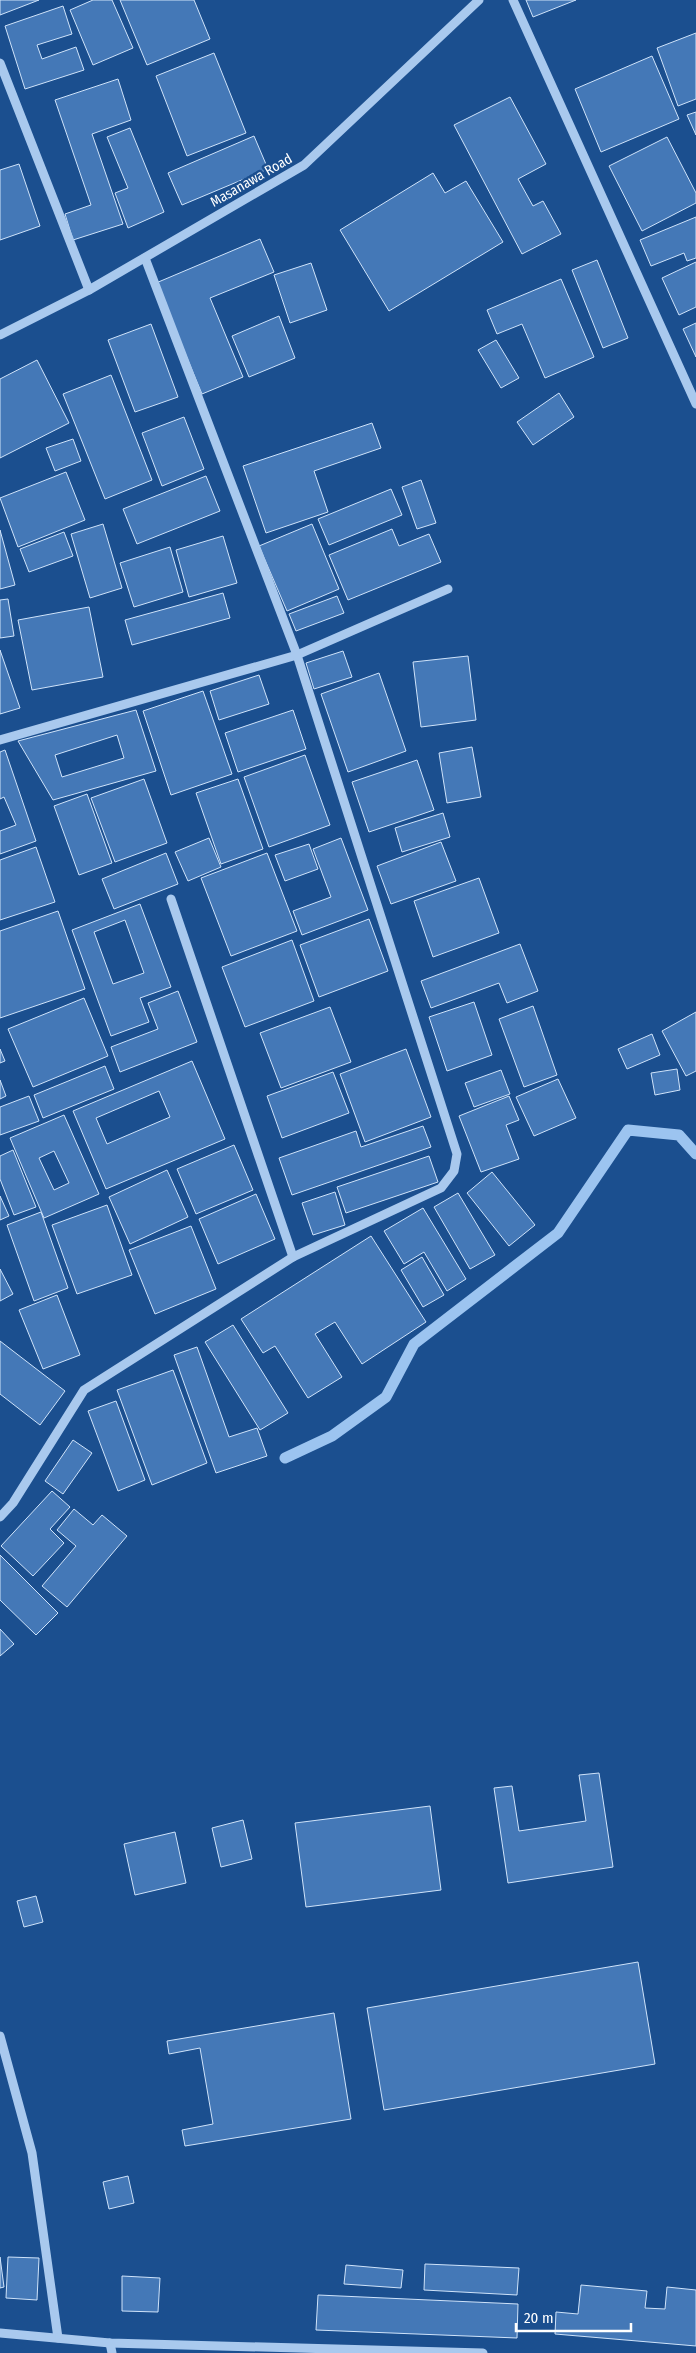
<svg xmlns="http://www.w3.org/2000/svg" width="696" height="2353" viewBox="0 0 696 2353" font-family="'Fira Sans Condensed',sans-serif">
	<rect width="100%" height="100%" fill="#1b4f8f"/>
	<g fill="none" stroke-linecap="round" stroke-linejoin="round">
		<polyline stroke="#9cc4f0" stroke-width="11" points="285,1458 332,1436 386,1397 414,1344 558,1233 628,1130 679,1135 696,1154"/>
	</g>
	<g fill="#4478b7" stroke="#cfe3fa" fill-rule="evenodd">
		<polygon points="0,0 39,0 0,15"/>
		<polygon points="93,0 112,0 133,48 93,65 70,10"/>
		<polygon points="120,0 194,0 210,39 147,65"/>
		<polygon points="526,0 576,0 533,17"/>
		<polygon points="63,6 72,34 37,45 42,59 76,47 84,70 25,89 5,26"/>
		<polygon points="696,33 696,99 678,106 657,48"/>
		<polygon points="214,53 246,133 187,156 156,76"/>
		<polygon points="652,56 679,119 601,152 575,89"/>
		<polygon points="118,79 131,120 92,134 123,224 73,240 65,214 91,205 55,100"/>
		<polygon points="510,97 546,164 518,179 533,206 543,201 561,234 522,254 454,125"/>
		<polygon points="696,112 696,135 687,115"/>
		<polygon points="130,128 164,212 128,228 115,193 128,188 107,137"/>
		<polygon points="254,136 268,169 182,205 168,173"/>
		<polygon points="667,137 696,193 696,203 642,231 609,166"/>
		<polygon points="19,164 40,226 0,240 0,170"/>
		<polygon points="433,173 445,193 466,181 503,242 389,311 340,230"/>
		<polygon points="696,217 696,258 687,261 684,253 651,266 640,240"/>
		<polygon points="260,239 274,272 210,298 243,377 202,394 156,283"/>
		<polygon points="597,260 628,338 603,348 572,270"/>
		<polygon points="696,262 696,307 679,315 662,278"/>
		<polygon points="311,263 327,310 290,323 274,275"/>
		<polygon points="561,279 594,357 545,378 522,324 497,334 487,310"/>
		<polygon points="279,316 295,358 249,377 232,336"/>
		<polygon points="696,323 696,357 683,329"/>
		<polygon points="151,324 178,397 135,412 108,340"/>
		<polygon points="496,340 519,378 501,388 478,350"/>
		<polygon points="37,360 69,423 0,458 0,379"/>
		<polygon points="111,375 152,480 105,499 63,394"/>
		<polygon points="559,393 574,417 533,445 517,422"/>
		<polygon points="184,417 204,469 162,486 142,433"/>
		<polygon points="372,423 381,448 314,471 328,512 266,533 243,466"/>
		<polygon points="73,439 81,461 55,471 46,448"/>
		<polygon points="66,472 85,520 18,547 0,498"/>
		<polygon points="206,476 220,511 137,544 123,509"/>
		<polygon points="421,480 436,523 417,529 402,487"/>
		<polygon points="391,489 402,515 329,545 318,519"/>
		<polygon points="103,524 122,588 90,598 71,534"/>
		<polygon points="312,524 339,589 287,611 259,546"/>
		<polygon points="392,529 399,546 429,534 441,562 348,600 329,555"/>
		<polygon points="0,530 15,585 0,589"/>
		<polygon points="64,532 73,556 29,572 20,549"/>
		<polygon points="223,536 237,583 189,597 176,550"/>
		<polygon points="170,547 183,592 134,607 120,563"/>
		<polygon points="223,593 230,618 132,645 125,620"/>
		<polygon points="337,596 344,613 296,631 289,614"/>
		<polygon points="8,599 14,636 0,638 0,600"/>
		<polygon points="89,607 103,677 32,690 18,620"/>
		<polygon points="0,650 20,708 0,714"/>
		<polygon points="343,651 352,677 314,689 306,663"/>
		<polygon points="468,656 476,720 421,727 413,662"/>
		<polygon points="379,673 406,751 348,772 321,694"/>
		<polygon points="259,675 269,704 219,720 210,691"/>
		<polygon points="203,691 232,774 171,795 143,711"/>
		<path d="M 136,710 L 156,771 L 53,800 L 18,741 ZM 117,735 L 124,758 L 62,777 L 55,755 Z"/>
		<polygon points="293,710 306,749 238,772 225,733"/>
		<polygon points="472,747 481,797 447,803 439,753"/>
		<polygon points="5,750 36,841 0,854 0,831 16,825 4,797 0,799 0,752"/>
		<polygon points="305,755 330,825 269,847 244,777"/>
		<polygon points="417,760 434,810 369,832 352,782"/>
		<polygon points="144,779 167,843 115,862 91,798"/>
		<polygon points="238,779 263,849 221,864 196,793"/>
		<polygon points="87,794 112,863 79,875 54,806"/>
		<polygon points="443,813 450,837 402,852 395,828"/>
		<polygon points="209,838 221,867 188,881 175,852"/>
		<polygon points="341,838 368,910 302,935 293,911 331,897 313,849"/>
		<polygon points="441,842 456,881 391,904 377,866"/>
		<polygon points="309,844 318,869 285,881 275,855"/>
		<polygon points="36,847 55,902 0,920 0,860"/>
		<polygon points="166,853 178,884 114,909 102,879"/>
		<polygon points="267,853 297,931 231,956 201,878"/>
		<polygon points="479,878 499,933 433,957 414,901"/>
		<path d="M 140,904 L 171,987 L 140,998 L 149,1022 L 111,1036 L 72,930 ZM 125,920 L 144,973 L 113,984 L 94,932 Z"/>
		<polygon points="58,911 85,989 0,1018 0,931"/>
		<polygon points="369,919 388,971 319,997 300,945"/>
		<polygon points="292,940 314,1001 245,1027 222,967"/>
		<polygon points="520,944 538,991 507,1003 499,983 431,1008 421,981"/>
		<polygon points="178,991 197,1042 120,1072 111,1047 158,1029 148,1003"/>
		<polygon points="84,998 108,1056 33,1087 8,1029"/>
		<polygon points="474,1002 492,1055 447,1071 429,1017"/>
		<polygon points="533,1006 557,1075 524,1087 499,1019"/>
		<polygon points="330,1007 351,1062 281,1088 260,1033"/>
		<polygon points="696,1012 696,1071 686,1076 662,1031"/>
		<polygon points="652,1034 660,1055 627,1069 618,1049"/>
		<polygon points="0,1049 5,1061 0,1063"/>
		<polygon points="406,1049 431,1117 365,1142 340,1074"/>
		<path d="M 192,1061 L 225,1139 L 106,1189 L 73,1111 ZM 159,1091 L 170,1117 L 107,1144 L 96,1118 Z"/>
		<polygon points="105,1066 114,1089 43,1118 34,1095"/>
		<polygon points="677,1069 680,1090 655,1095 651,1073"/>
		<polygon points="501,1070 510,1094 474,1107 465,1083"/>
		<polygon points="333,1072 349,1113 282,1138 267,1096"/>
		<polygon points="558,1079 576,1118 534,1136 516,1097"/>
		<polygon points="0,1080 6,1096 0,1099"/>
		<polygon points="29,1096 39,1121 0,1135 0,1107"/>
		<polygon points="509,1096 519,1120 506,1125 519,1159 481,1172 459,1116"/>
		<path d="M 64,1115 L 99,1194 L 44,1218 L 10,1138 ZM 54,1151 L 69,1183 L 54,1190 L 39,1158 Z"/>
		<polygon points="423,1126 431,1147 292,1195 279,1158 356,1131 361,1147"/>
		<polygon points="234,1145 253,1190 196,1214 177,1169"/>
		<polygon points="13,1150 36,1207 14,1215 0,1179 0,1156"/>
		<polygon points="429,1156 438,1182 346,1213 337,1187"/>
		<polygon points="167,1170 188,1217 130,1244 109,1197"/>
		<polygon points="492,1172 535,1225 509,1246 467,1193"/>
		<polygon points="335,1192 345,1225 313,1235 302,1203"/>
		<polygon points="458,1193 495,1255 470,1269 434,1207"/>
		<polygon points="256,1194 275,1239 218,1264 199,1219"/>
		<polygon points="0,1196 9,1216 0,1220"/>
		<polygon points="107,1205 132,1275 77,1294 52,1225"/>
		<polygon points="423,1208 466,1279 447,1291 424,1252 404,1264 384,1231"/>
		<polygon points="41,1212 68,1288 34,1301 7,1225"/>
		<polygon points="191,1226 216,1289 155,1314 129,1250"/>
		<polygon points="371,1236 426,1322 362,1364 335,1322 315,1334 342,1377 308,1398 275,1346 263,1353 241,1319"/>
		<polygon points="422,1257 444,1295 423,1307 401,1270"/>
		<polygon points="0,1269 13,1294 0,1301"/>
		<polygon points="57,1295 80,1355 43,1369 19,1310"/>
		<polygon points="233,1325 288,1413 260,1430 205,1342"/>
		<polygon points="0,1341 65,1391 40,1425 0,1394"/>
		<polygon points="197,1347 229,1437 257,1428 267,1456 216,1473 174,1355"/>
		<polygon points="173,1370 207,1463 152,1485 117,1390"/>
		<polygon points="116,1401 145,1480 118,1491 88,1411"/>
		<polygon points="73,1440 92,1453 63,1494 45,1481"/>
		<polygon points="52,1491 70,1507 50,1529 64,1543 33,1576 1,1546"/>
		<polygon points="74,1509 93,1525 102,1515 127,1536 67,1607 42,1586 76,1546 57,1530"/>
		<polygon points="0,1555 58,1613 36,1635 0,1600"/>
		<polygon points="0,1629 14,1644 0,1656"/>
		<polygon points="599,1773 613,1867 508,1883 494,1788 512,1786 519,1831 586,1821 579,1775"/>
		<polygon points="430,1806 441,1890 306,1907 295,1823"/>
		<polygon points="243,1820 252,1859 221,1867 212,1828"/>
		<polygon points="175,1832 186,1883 135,1895 124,1844"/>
		<polygon points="36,1896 43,1922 24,1927 17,1901"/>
		<polygon points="638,1962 655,2064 384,2110 367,2008"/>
		<polygon points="334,2013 351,2119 185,2146 182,2130 213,2124 200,2048 169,2054 167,2041"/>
		<polygon points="128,2176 134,2203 109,2209 103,2182"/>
		<polygon points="0,2257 4,2287 0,2288"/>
		<polygon points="8,2257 39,2258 37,2300 6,2298"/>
		<polygon points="425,2264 519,2268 517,2295 424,2290"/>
		<polygon points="346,2265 403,2270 401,2288 344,2284"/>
		<polygon points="122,2276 160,2278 158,2312 122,2311"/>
		<polygon points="581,2285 647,2291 645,2308 665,2309 667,2287 696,2290 696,2346 555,2334 556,2312 578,2314"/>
		<polygon points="318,2295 518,2304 517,2338 316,2330"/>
	</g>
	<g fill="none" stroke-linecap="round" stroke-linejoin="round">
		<g stroke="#a9c9ee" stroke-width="9">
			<polyline points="513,0 696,404"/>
			<polyline points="0,63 89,290"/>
			<polyline points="0,335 89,290 304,165 479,0"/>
			<polyline points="0,740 297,655 448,589"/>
			<polyline points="171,899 293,1257"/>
			<polyline points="0,1517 13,1503 84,1390 293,1257 441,1188 454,1171 457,1154 297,655 145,258"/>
			<polyline points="0,2036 32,2153 58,2338"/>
			<polyline points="0,2333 110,2343 483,2353"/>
			<polyline points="110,2343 112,2353"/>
		</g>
	</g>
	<g text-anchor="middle" stroke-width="5" stroke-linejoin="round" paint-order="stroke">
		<g font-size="14" fill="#fff" stroke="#1b4f8f">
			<text transform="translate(251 180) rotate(-30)" y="5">Masanawa Road</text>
		</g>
	</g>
	<path d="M516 2323v8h115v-8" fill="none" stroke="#ffffff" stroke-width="2.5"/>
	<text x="524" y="2323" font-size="15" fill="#ffffff" stroke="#1b4f8f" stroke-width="4" paint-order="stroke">20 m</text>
</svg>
